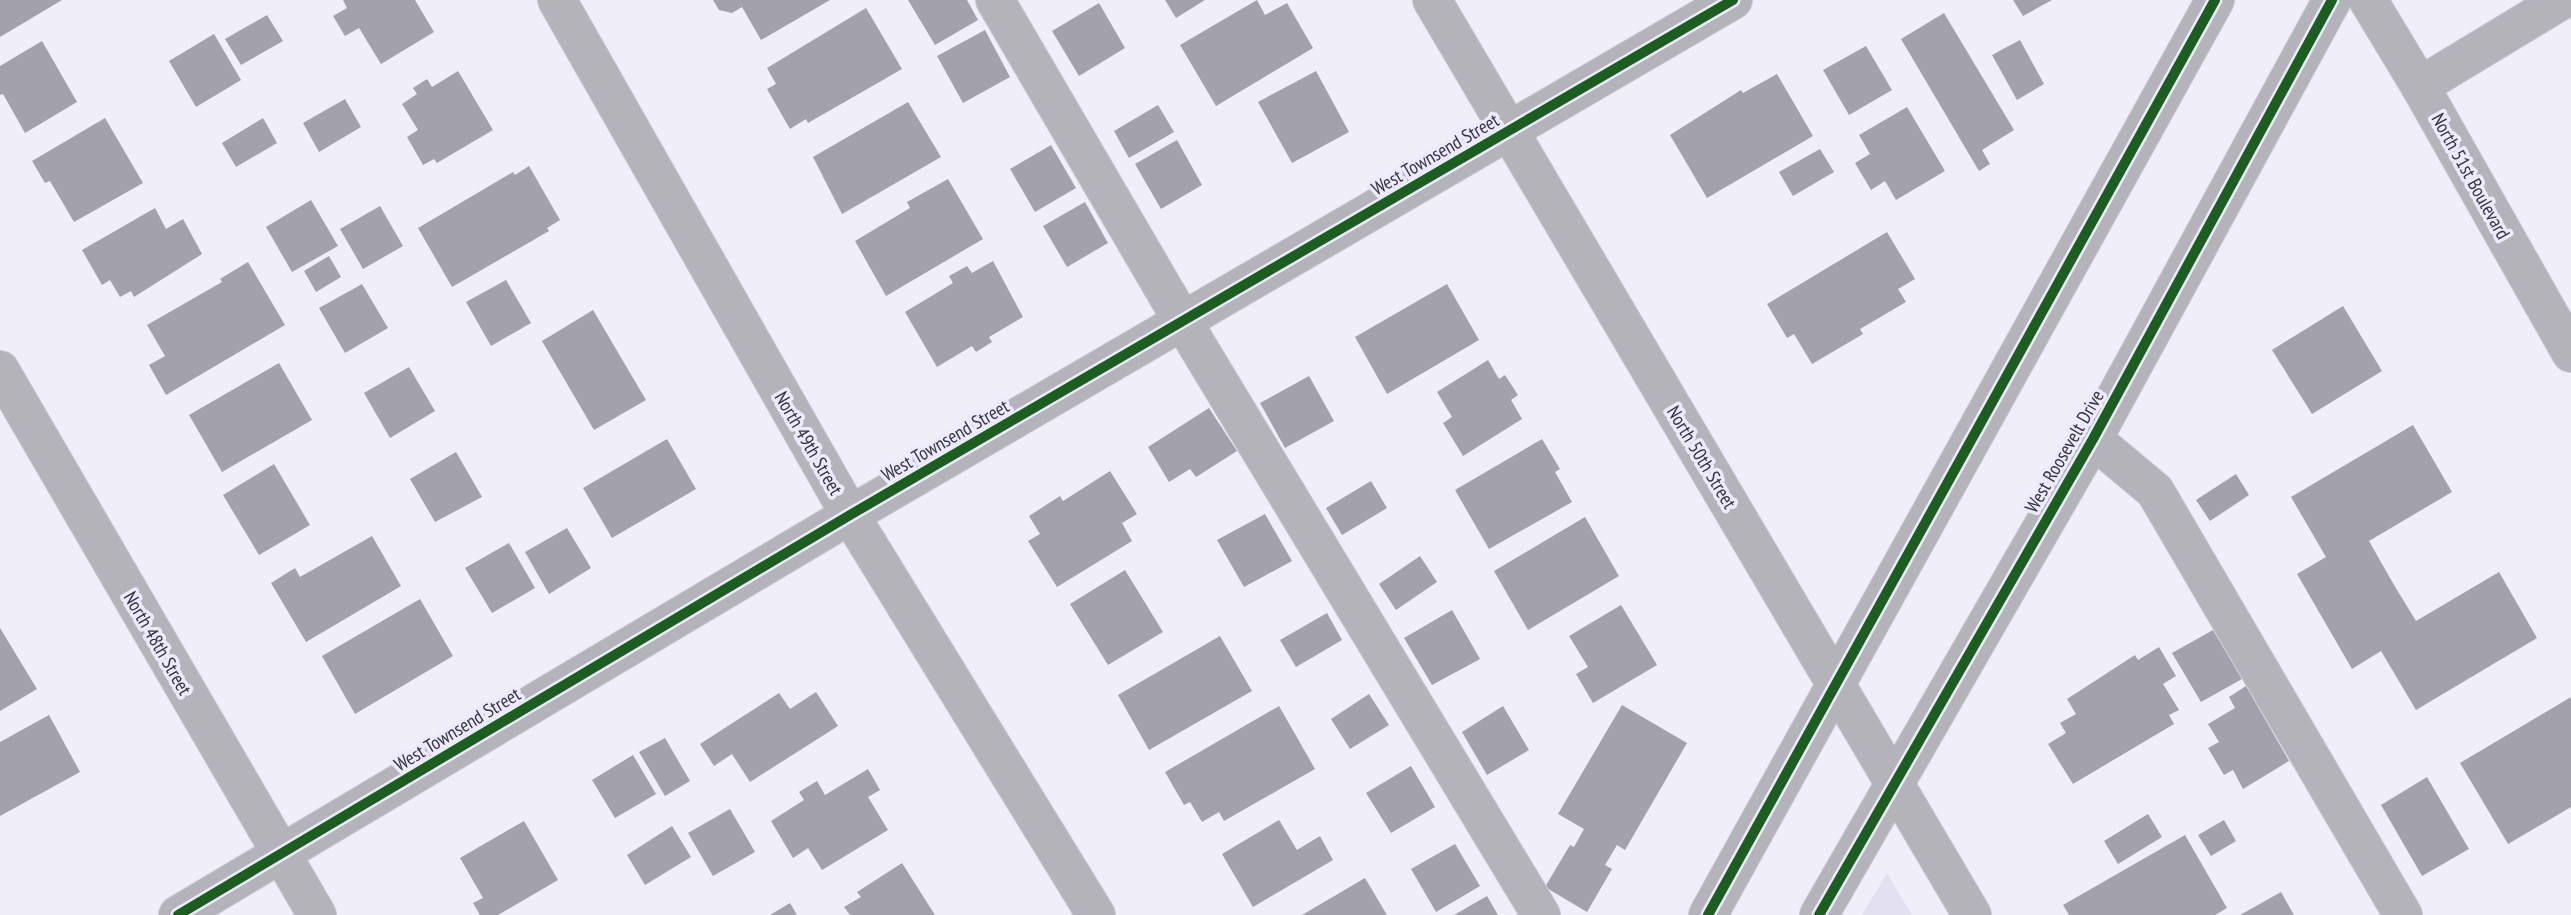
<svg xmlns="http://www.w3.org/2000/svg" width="2571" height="915" viewBox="0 0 2571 915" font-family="'PT Sans Narrow',sans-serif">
	<rect width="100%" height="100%" fill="#f0eef8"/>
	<polygon fill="#e3e1f1" points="1887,873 1912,915 1862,915"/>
	<g fill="#a3a1ab">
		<polygon points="0,0 62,0 0,37"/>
		<polygon points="343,0 415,0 434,32 381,64 359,28 345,36 333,16 347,8"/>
		<polygon points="713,0 830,0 761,40 742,7 732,13 719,10"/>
		<polygon points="908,0 967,0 978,20 935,45"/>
		<polygon points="1165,0 1205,0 1176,18"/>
		<polygon points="1257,0 1265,15 1287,3 1313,48 1216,106 1180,45"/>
		<polygon points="2013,0 2052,0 2023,16"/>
		<polygon points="1099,3 1125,48 1079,76 1052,31"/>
		<polygon points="866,8 902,69 808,123 806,119 790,129 767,89 776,84 767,68"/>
		<polygon points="1944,13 2014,130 1982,150 1990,164 1979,171 1901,39"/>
		<polygon points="267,15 283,41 241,65 225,39"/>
		<polygon points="985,30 1010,77 963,103 937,56"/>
		<polygon points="214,34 241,80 196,107 169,61"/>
		<polygon points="2020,40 2044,84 2017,100 1992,55"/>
		<polygon points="42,41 77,102 25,133 3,94 0,95 0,66"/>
		<polygon points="1866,46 1892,90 1849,115 1823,70"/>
		<polygon points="458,71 493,130 437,163 434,159 423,165 407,137 418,130 402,104 417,94 413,88 427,79 432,87"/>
		<polygon points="1316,71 1349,132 1292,163 1258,102"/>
		<polygon points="1777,74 1813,136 1707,198 1670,135 1741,90 1743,93"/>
		<polygon points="345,99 361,127 319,152 303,123"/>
		<polygon points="908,102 941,157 842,214 813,157"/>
		<polygon points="1158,105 1174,132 1129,158 1114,131"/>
		<polygon points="1907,107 1945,171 1896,200 1885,181 1871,190 1855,163 1870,154 1859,135"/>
		<polygon points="105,118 143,183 74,222 50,181 45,183 32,161"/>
		<polygon points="263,118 277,143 236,167 222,143"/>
		<polygon points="1177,140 1202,185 1161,209 1135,164"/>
		<polygon points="1051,145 1076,188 1035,212 1010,169"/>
		<polygon points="1820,149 1834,172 1793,196 1779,172"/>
		<polygon points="529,166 560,220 547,228 549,231 452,287 418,228 513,172 515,175"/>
		<polygon points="948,179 983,239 886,296 855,241 910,208 907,202"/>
		<polygon points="311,200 338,246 292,272 266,227"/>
		<polygon points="1085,202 1108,243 1067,267 1043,226"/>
		<polygon points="380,206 403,246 363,269 340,229"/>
		<polygon points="155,208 166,229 183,219 202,254 134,297 131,291 120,297 110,280 102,285 82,250"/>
		<polygon points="1887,232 1915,279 1898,289 1906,302 1860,329 1863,334 1812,364 1794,334 1787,338 1767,304"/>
		<polygon points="329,256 341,277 316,292 304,271"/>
		<polygon points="993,261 1023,317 989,337 992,342 976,352 972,346 937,367 905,312 953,283 949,276 967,266 972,273"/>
		<polygon points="248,262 285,325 166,395 149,365 165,356 147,325 222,282 220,279"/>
		<polygon points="506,280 531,323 491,346 466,302"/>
		<polygon points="362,284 388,328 345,353 319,308"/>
		<polygon points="1447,284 1479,340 1387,394 1355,337"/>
		<polygon points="2343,306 2382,371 2312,414 2272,350"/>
		<polygon points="593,310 646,400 594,430 542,341"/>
		<polygon points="1488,360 1499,379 1505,375 1518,395 1511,400 1522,419 1463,456 1443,423 1452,417 1437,392"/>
		<polygon points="279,363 312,420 222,472 189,415"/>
		<polygon points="409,367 435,411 390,438 364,393"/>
		<polygon points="1309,376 1334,421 1285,448 1260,403"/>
		<polygon points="1209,408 1237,451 1196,477 1190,469 1169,482 1148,447"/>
		<polygon points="2413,425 2452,492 2369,541 2394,585 2416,621 2499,572 2537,638 2416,710 2381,651 2352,669 2297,574 2326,557 2291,497"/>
		<polygon points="667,439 696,489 612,538 583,488"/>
		<polygon points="1542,439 1560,469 1555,472 1572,502 1489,549 1455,490"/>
		<polygon points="456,452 482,497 435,522 410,479"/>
		<polygon points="274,464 310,525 259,555 223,495"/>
		<polygon points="1110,471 1137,514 1122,523 1132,541 1057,587 1028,541 1040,534 1029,516 1060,496 1063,501"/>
		<polygon points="2236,474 2249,495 2210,521 2196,500"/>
		<polygon points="1371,481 1387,508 1342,535 1326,508"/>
		<polygon points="1265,514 1292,561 1244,587 1217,540"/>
		<polygon points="1585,517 1619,576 1528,630 1494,571"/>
		<polygon points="567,528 591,568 549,594 525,552"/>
		<polygon points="372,536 401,586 306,642 271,583 295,568 300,577"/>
		<polygon points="509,543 535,588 492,613 465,568"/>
		<polygon points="1420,556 1437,582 1396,610 1379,584"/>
		<polygon points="1125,570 1163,632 1108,665 1070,604"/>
		<polygon points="420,599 453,656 355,714 322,656"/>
		<polygon points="1621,605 1657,665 1593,703 1576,674 1588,667 1569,636"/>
		<polygon points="1452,610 1480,659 1432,685 1404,638"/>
		<polygon points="1327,613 1342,640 1296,667 1280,640"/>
		<polygon points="0,628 37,689 0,711"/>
		<polygon points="2213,630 2242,679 2201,702 2172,653"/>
		<polygon points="1220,636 1252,691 1149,750 1118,695"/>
		<polygon points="2159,647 2176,676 2163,684 2179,710 2169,715 2174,724 2073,784 2048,744 2066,733 2060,723 2076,714 2067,699 2135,655 2138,660"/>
		<polygon points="2246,686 2289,761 2243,789 2233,770 2224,775 2208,748 2219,742 2208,724 2235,708 2229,697"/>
		<polygon points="816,692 838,726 750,782 732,754 714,766 700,744 779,693 790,709"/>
		<polygon points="1369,694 1389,725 1350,749 1331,719"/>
		<polygon points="2571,697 2571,807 2508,844 2460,763"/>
		<polygon points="1622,705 1687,743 1625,850 1617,845 1605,865 1612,869 1587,912 1545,887 1570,845 1574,847 1584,829 1558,814"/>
		<polygon points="1279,706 1315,769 1224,821 1219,812 1202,822 1190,802 1184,805 1165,772"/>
		<polygon points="1503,706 1529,750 1487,775 1462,732"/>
		<polygon points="49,715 80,772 0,816 0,742"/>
		<polygon points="665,738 690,781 665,796 639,752"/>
		<polygon points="633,755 656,794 615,818 592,780"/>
		<polygon points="1411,766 1435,807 1391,833 1366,793"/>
		<polygon points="868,769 880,790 868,797 888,830 822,870 808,848 793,858 771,821 804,800 799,792 817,781 825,795"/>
		<polygon points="2427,777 2469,849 2422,876 2381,805"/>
		<polygon points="730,809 755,852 713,876 688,833"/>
		<polygon points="2148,814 2162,837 2118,864 2104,841"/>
		<polygon points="1279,820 1297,850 1320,836 1333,860 1253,907 1222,854"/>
		<polygon points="2224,820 2236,841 2211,856 2198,835"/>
		<polygon points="524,821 558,880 498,915 480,915 473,903 483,898 460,858"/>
		<polygon points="672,826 691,857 645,885 627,855"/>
		<polygon points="2185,835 2227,908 2215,915 2069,915 2063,905"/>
		<polygon points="1455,844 1480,886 1436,912 1411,869"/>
		<polygon points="902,863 935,915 850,915 844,907 861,897 857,892"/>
		<polygon points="1365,878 1387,915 1302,915"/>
		<polygon points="2281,892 2294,915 2240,915"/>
		<polygon points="1487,896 1498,915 1454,915"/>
		<polygon points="790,903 797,915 770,915"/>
	</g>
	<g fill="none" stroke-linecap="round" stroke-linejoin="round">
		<g stroke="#cbc9d2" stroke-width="40">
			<g id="minor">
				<polyline points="557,0 850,515 1096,915"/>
				<polyline points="995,0 1183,322 1541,915"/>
				<polyline points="1432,0 1972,915"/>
				<polyline points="2368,0 2420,86 2571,353"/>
				<polyline points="2420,86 2562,0"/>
				<polyline points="0,370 317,915"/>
				<polyline points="2093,439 2155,491 2403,915"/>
				<polyline points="178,915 850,515 1733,0"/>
				<polyline points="1708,915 2215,0"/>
				<polyline points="1819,915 2093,439 2332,0"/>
			</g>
		</g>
		<use href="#minor" stroke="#b4b3b9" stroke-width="38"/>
		<g stroke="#eceafc" stroke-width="15">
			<g id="cycleway">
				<polyline points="178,915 850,515 1733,0"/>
				<polyline points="1708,915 2215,0"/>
				<polyline points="1819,915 2093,439 2332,0"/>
			</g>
		</g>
		<use href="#cycleway" stroke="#1b5e20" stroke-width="10"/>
	</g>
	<g text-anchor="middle" stroke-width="7" stroke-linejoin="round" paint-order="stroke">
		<g font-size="19" fill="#33323d" stroke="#eceafc">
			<text transform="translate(1435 154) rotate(-30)" y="7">West Townsend Street</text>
			<text transform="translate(2471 176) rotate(61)" y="7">North 51st Boulevard</text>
			<text transform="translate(945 440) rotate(-30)" y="7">West Townsend Street</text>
			<text transform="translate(809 443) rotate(60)" y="7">North 49th Street</text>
			<text transform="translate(2064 451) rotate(-60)" y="7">West Roosevelt Drive</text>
			<text transform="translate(1702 457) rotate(59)" y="7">North 50th Street</text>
			<text transform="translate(158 643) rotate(60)" y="7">North 48th Street</text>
			<text transform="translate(457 729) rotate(-31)" y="7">West Townsend Street</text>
		</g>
	</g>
</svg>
